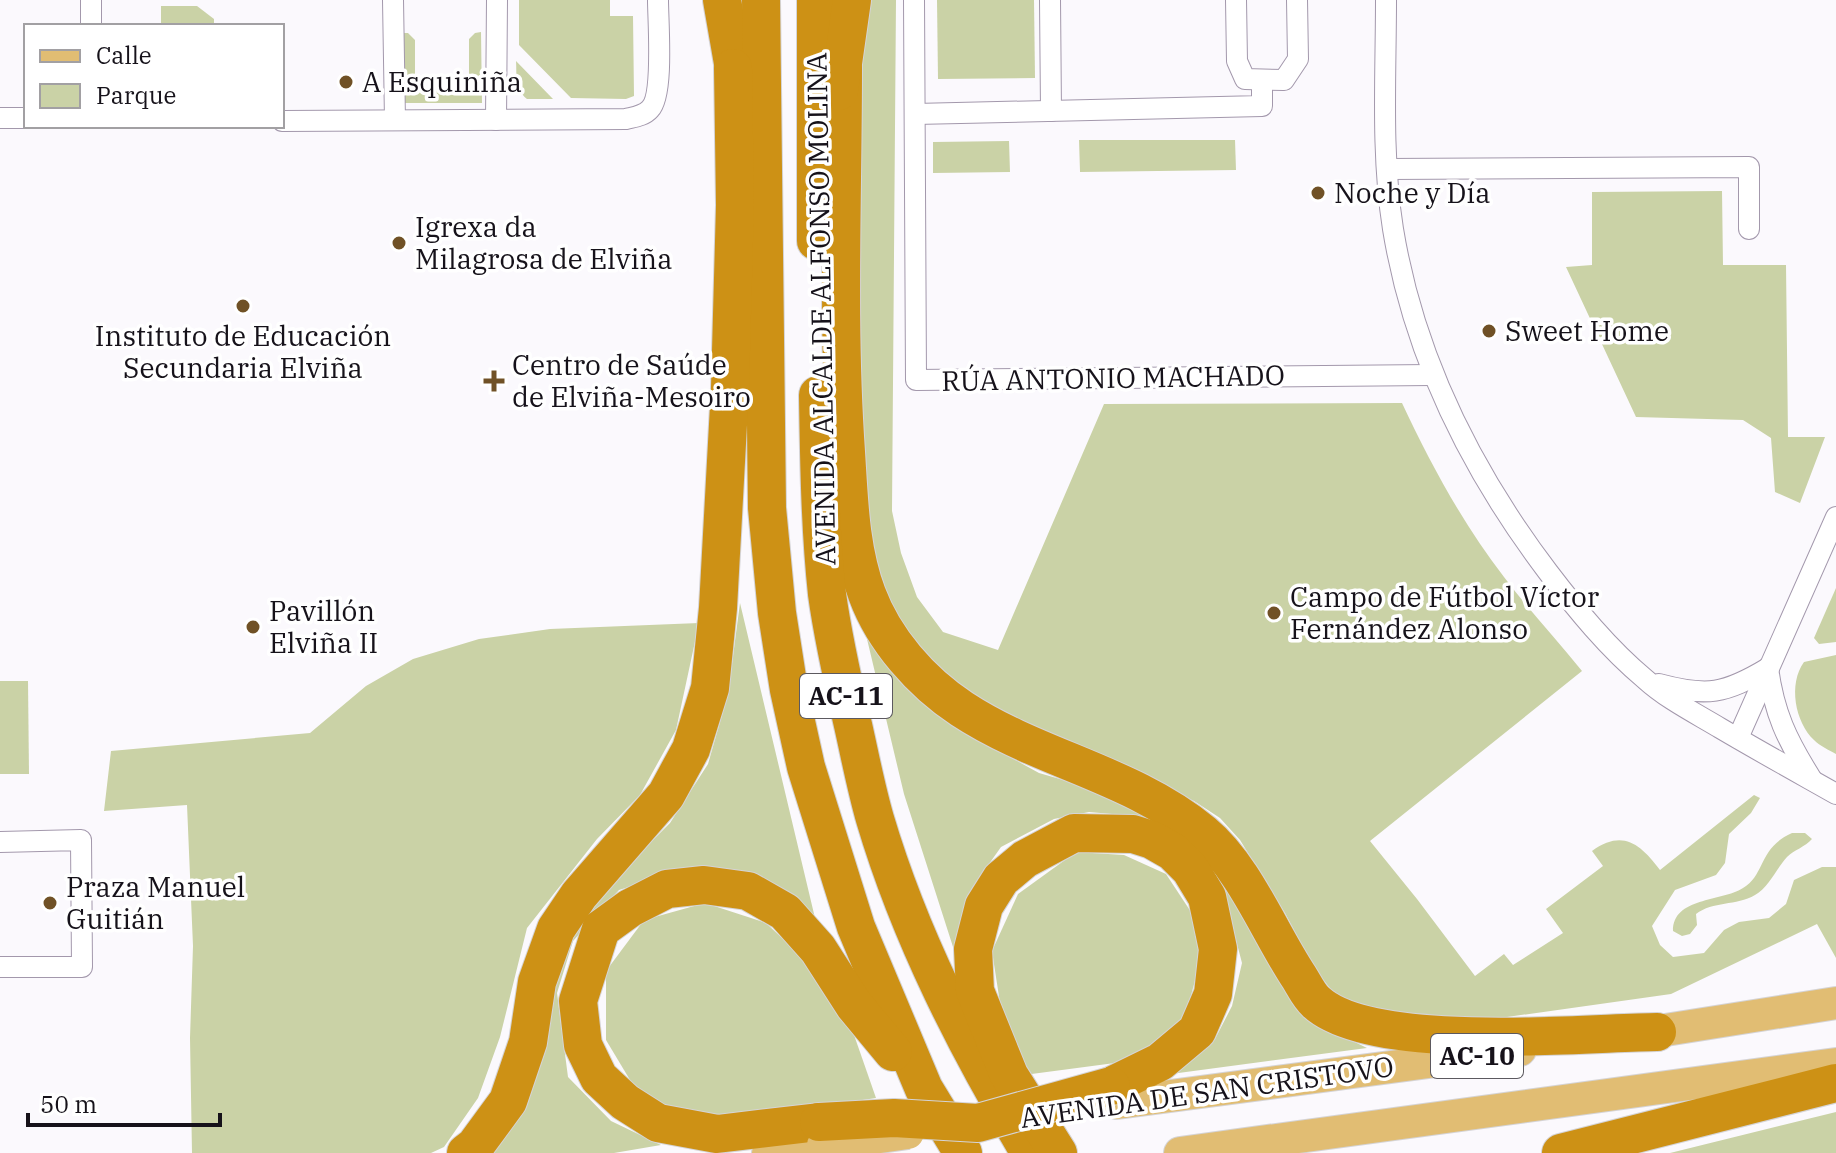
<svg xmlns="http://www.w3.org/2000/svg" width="1836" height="1153" viewBox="0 0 1836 1153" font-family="'IBM Plex Serif',serif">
	<rect width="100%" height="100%" fill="#fbf9fd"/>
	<g fill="#cad2a6">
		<polygon points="519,0 610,0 610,16 633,16 634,96 626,99 571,98 519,45"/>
		<path d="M 869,0 L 896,0 L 892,511 L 901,553 L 917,597 L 943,632 L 998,650 L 1104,404 L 1402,403 C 1430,463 1463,524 1504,577 C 1528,609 1556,639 1582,671 L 1370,841 L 1417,899 L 1475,976 L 1504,954 L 1513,965 L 1563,933 L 1546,909 L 1603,866 L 1592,851 C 1623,829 1640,844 1660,870 L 1754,795 L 1760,798 L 1751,813 L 1729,834 L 1725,863 L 1716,875 L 1675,890 L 1652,926 L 1660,945 L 1673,957 L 1704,953 L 1724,930 L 1739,922 L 1769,918 L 1786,904 L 1794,880 L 1822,867 L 1836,867 L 1836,958 L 1817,924 L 1671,994 L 1436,1027 L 1356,1008 L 1333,992 L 1314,968 L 1285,913 L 1240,840 L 1220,818 L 1194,801 L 982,707 L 903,640 L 862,530 L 853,110 Z"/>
		<polygon points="937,0 1034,0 1035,78 938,79"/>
		<polygon points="161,6 197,6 214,19 214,26 161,26"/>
		<polygon points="481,32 482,103 402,103 401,33 408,33 415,40 415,87 469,87 469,39 475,33"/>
		<path d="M 516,61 L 553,99 L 527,99 C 514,88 517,76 516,61 Z"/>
		<polygon points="1079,140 1235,140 1236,170 1080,172"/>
		<polygon points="1009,141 1010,172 933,173 933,142"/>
		<polygon points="1722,191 1723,265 1786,265 1788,437 1825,437 1800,503 1775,492 1771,438 1743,420 1636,417 1566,267 1592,265 1592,192"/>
		<polygon points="1836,588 1836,642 1819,644 1814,638"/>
		<polygon points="740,603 815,918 690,868 619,890 573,941 557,993 568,1077 611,1121 661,1145 614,1153 489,1153 568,935 612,881 670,823 708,764 728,694"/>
		<polygon points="699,623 676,730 640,795 597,839 527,928 500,1037 478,1098 444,1147 431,1153 192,1153 190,1038 193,946 187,805 104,811 111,751 310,733 366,686 413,659 479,639 550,629"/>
		<polygon points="867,639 918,693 970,735 1039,773 1112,794 1208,849 1316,1023 1367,1048 1171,1074 1215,1039 1232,1006 1242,963 1224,894 1148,824 1112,814 1089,812 1054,819 1001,847 972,888 954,950 904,794"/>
		<path d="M 1836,655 L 1836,754 C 1829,750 1820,746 1814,740 C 1795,722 1788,684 1804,662 Z"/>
		<polygon points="0,681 28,681 29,774 0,774"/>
		<path d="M 1792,833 L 1805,833 L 1812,839 C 1805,847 1794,850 1787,857 C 1776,869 1769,887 1755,895 C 1736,906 1713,901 1696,914 L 1697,925 L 1690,934 L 1682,936 L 1673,931 C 1673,897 1721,902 1743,888 C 1766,874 1758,848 1792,833 Z"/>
		<polygon points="1076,852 1124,855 1166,874 1193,915 1200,962 1182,1029 1130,1061 1024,1075 1002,1016 992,951 1018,894"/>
		<polygon points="705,903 766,923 816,970 853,1032 876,1098 756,1116 689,1119 636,1090 606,1040 606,971 644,920"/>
		<polygon points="1836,1112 1836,1153 1670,1153"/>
	</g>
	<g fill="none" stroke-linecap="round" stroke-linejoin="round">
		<g stroke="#a398ac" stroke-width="22">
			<g id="street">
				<polyline points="393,0 395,120"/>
				<polyline points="914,0 916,380 1432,375"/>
				<polyline points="1050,0 1051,111"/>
				<polyline points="1236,0 1237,61 1245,79 1284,80 1298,59 1297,0"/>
				<path d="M 1386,0 C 1386,75 1381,154 1393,229 C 1414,357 1470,469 1548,572 C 1577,610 1608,648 1645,679 C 1667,699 1695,713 1720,728 C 1759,751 1797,772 1836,794"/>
				<polyline points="91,26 91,0"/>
				<polyline points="915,114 1262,106 1262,80"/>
				<polyline points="0,118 26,118"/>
				<polyline points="496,120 497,0"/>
				<path d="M 282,121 L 626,119 C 634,117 644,116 650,109 C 664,95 658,22 658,0"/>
				<polyline points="1388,169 1749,167 1749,229"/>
				<path d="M 1768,668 C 1774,713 1787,740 1811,778"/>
				<path d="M 1659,684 C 1707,697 1725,694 1768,668"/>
				<polyline points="1738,738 1836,517"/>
				<polyline points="0,842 81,840 82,967 0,967"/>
			</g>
		</g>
		<g stroke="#d5d4d6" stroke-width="34">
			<g id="primary">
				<polyline points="1634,1035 1836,1003"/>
				<polyline points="1117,1103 1520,1050"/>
				<polyline points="768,1153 823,1145"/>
				<polyline points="1180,1153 1836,1064"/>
			</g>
		</g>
		<g stroke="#d5d4d6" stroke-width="40">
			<g id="highway">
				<polyline points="722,0 738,92"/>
				<polyline points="761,0 767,508 777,613 789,690 806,767 856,927 924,1089 963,1153"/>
				<polyline points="816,0 816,241"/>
				<path d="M 843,67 C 843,195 837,324 846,452 C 849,499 850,549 867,594 C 884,640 921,682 962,709 C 1038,759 1132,774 1203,833 C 1245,868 1269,932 1299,977 C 1304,985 1309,996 1316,1002 C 1371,1053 1581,1033 1657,1032"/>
				<polyline points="839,91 852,0"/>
				<path d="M 818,395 C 819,461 820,528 827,594 C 833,638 843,682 853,725 C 860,756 866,788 875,819 C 910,937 967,1048 1030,1153"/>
				<polyline points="819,1122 717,1134 658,1123 625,1102 599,1078 583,1045 578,1001 601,929 630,908 667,889 704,885 748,891 785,912 818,949 854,1005 893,1052"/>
				<polyline points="466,1153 475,1146 508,1101 528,1042 537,982 556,929 579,895 666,795 691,749 710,688 718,608 730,388 735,205 733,68"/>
				<polyline points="1058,1153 1009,1075 975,991 973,949 984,906 1001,879 1025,859 1074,833 1133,834 1152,840 1173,852 1190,869 1207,897 1218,949 1213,994 1197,1031 1160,1062 1111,1086"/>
				<polyline points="1561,1153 1836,1083"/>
			</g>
		</g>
		<use href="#street" stroke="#fff" stroke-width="20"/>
		<use href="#primary" stroke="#e1bd73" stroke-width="32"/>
		<use href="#highway" stroke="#cd9115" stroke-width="38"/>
		<g stroke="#d5d4d6" stroke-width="34" stroke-linecap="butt">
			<polyline id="primary-bridge" points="823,1145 908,1133"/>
		</g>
		<g stroke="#d5d4d6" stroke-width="40" stroke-linecap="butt">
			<polyline id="highway-bridge" points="819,1122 894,1118 978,1123 1111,1086"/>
		</g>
		<use href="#primary-bridge" stroke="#e1bd73" stroke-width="32"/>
		<use href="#highway-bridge" stroke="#cd9115" stroke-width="38"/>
	</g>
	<g fill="#705126" stroke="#fff" stroke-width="3">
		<circle cx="346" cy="82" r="8"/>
		<circle cx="1318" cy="193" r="8"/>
		<circle cx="399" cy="243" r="8"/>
		<circle cx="243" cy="306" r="8"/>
		<circle cx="1489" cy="331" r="8"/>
		<path d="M490 369h8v8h8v8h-8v8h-8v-8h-8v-8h8z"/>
		<circle cx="1274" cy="613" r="8"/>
		<circle cx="253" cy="627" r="8"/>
		<circle cx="50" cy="903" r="8"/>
	</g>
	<g text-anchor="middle" stroke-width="7" stroke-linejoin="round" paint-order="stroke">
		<g fill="#fff" stroke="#5c595f" stroke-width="2">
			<rect x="800" y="674" width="92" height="44" rx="6"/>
			<rect x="1431" y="1034" width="92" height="44" rx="6"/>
		</g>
		<g font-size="26" font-weight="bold" fill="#16121a">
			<text x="846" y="705">AC-11</text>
			<text x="1477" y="1065">AC-10</text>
		</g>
		<g font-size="28" fill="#16121a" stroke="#fff" text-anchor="start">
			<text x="362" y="92">A Esquiniña</text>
			<text x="1334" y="203">Noche y Día</text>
			<text x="415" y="237">Igrexa da<tspan x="415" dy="32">Milagrosa de Elviña</tspan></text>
			<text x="1505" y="341">Sweet Home</text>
			<text x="243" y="346" text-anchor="middle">Instituto de Educación<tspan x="243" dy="32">Secundaria Elviña</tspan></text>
			<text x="512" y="375">Centro de Saúde<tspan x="512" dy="32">de Elviña-Mesoiro</tspan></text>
			<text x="1290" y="607">Campo de Fútbol Víctor<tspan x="1290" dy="32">Fernández Alonso</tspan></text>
			<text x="269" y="621">Pavillón<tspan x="269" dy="32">Elviña II</tspan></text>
			<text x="66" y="897">Praza Manuel<tspan x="66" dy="32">Guitián</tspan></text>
		</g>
		<g font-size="28" fill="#16121a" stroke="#fff">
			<text transform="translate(821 309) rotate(-91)" y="10">AVENIDA ALCALDE ALFONSO MOLINA</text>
			<text transform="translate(1113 378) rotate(-1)" y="10">RÚA ANTONIO MACHADO</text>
			<text transform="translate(1207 1092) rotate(-8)" y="10">AVENIDA DE SAN CRISTOVO</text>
		</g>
	</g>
	<rect x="24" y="24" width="260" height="104" fill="#ffffff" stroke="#a2a0a3" stroke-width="2"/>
	<rect x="40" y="50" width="40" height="12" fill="#e1bd73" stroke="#a2a0a3" stroke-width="2"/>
	<text x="96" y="64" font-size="24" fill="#16121a">Calle</text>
	<rect x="40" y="84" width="40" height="24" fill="#cad2a6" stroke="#a2a0a3" stroke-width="2"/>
	<text x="96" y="104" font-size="24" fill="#16121a">Parque</text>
	<path d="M28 1113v12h192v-12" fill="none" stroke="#16121a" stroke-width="4"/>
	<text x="40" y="1113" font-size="24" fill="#16121a" stroke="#ffffff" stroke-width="6" paint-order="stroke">50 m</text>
</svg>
